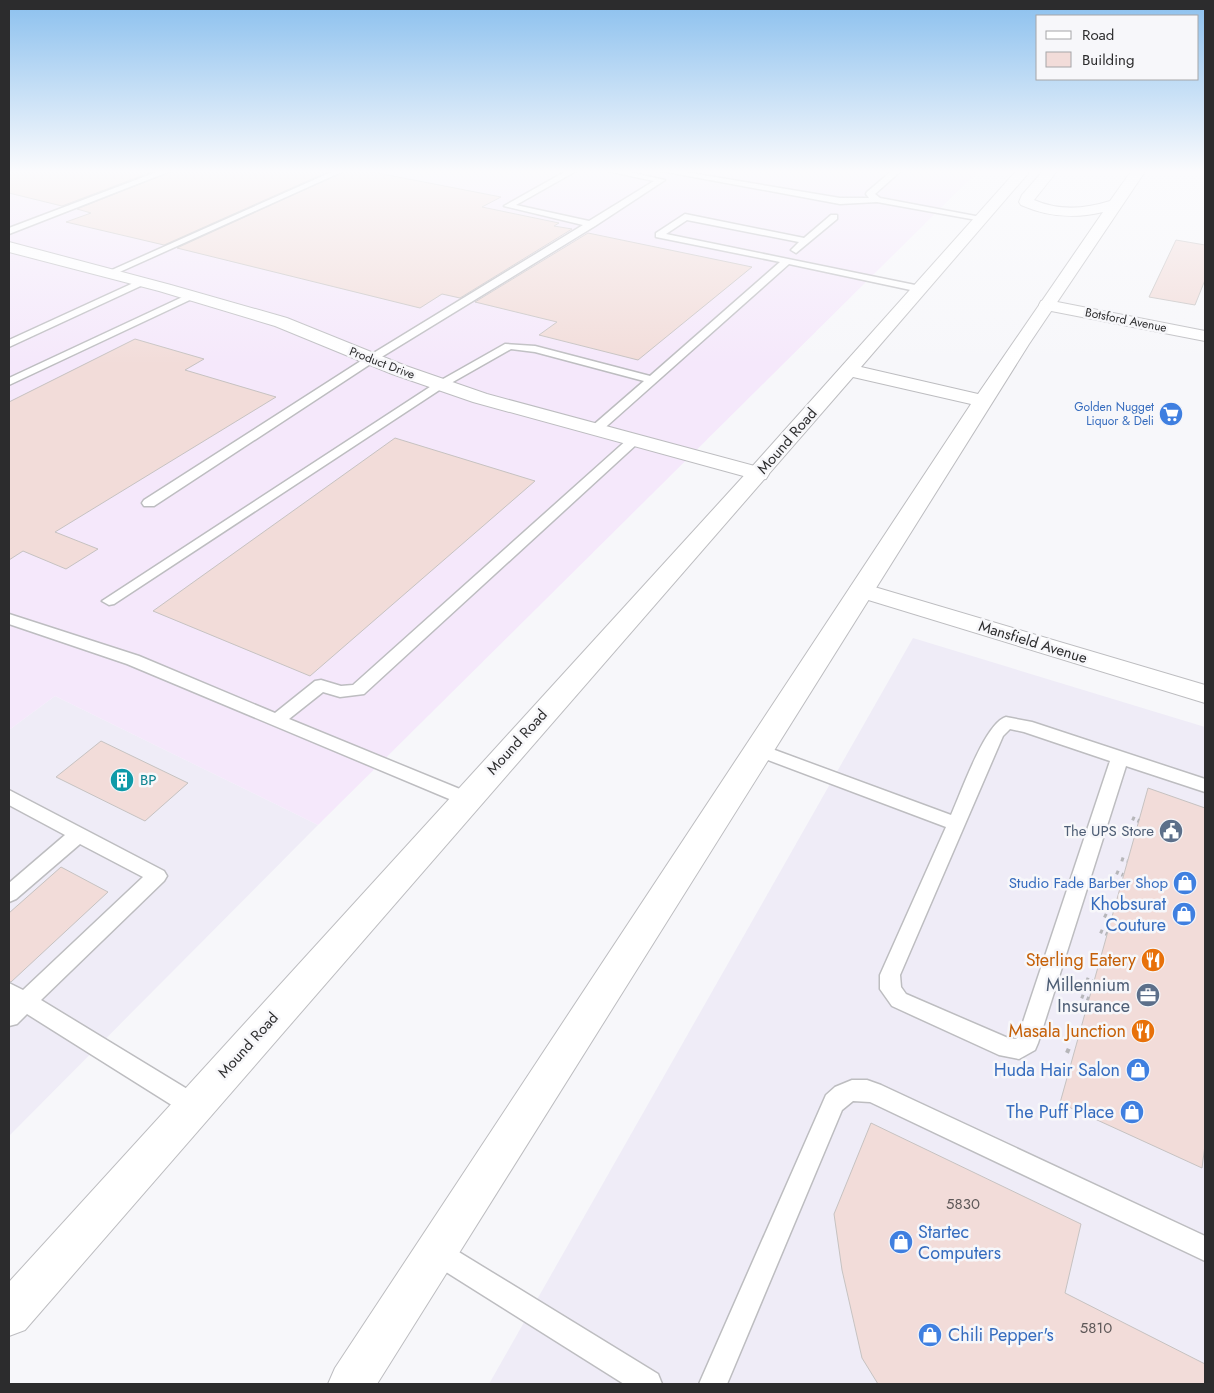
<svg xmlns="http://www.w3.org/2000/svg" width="1214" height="1393" viewBox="0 0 1214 1393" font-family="Jost,sans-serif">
	<rect width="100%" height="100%" fill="#f7f7fa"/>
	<g fill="#efecf7">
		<polygon points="913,638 1205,727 1205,1384 489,1384"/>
		<polygon points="55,696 318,825 9,1136 9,730"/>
	</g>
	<polygon fill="#f5e8fb" points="9,170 979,170 318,825 55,696 9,730"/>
	<g fill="#f2dcd9" stroke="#c6c2c1">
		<polygon points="9,170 157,170 62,206 9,193"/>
		<polygon points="175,170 332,170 164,245 66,222 91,213 77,209"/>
		<polygon points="348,170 362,170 501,197 482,207 559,223 554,226 572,229 460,298 442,294 420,308 177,248"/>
		<polygon points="588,233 752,267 638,360 539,335 557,322 475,302"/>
		<polygon points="1176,240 1205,245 1205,280 1195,305 1149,297"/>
		<polygon points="135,339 204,359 185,370 276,397 55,532 98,549 66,569 23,551 9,560 9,402"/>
		<polygon points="395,438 535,481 310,676 153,611"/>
		<polygon points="101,741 188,783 145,821 56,777"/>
		<polygon points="1148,788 1205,808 1205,1145 1202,1168 1060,1103"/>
		<polygon points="61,867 108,892 11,982 9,981 9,913"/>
		<polygon points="871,1123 1081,1224 1065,1293 1205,1364 1205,1384 878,1384 862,1358 842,1270 834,1214"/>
	</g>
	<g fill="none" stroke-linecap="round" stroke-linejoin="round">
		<g stroke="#bdbdc0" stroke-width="3">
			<g id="lane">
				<polygon points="162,170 173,170 9,234 9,228"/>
				<polygon points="336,170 346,170 113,275 105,273"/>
				<polygon points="568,170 578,170 516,205 589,221 654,181 603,170 619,170 665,180 595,226 375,361 154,506 144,506 142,503 144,500 367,357 583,225 504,206"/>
				<polygon points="656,170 673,170 840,198 869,198 866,194 867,192 893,170 902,170 875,194 880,198 986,218 982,221 877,202 840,204"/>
				<polygon points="685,214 804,238 831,215 837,215 837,219 796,253 791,250 799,242 687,220 666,234 920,286 925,289 920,292 789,264 599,433 595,434 589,430 591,427 644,381 535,352 511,349 444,387 114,604 109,605 102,601 436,383 505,344 535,346 650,376 780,262 656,237 656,233"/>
				<polygon points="142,279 145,280 145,284 9,347 9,340"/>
				<polygon points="191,293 196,296 194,298 9,385 9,378"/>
				<polygon points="633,437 637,438 639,441 637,444 364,694 340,697 323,692 289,719 472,794 475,799 472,804 466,806 127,664 9,624 9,614 139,656 275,713 315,681 321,680 341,686 353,685 629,438"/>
				<path d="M 1006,717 L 1032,722 L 1205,779 L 1205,792 L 1126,766 L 1038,1043 L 1035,1050 L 1019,1059 L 999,1055 L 892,1006 L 880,989 L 880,975 L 946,827 L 752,754 L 749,750 L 752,746 L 758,744 L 764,746 L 951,815 C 961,793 985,723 1006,717 ZM 1010,729 L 1024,732 L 1110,761 L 1018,1037 L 1016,1039 L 1008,1038 L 906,994 L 901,987 L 900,975 L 1003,736 Z"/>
				<polygon points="9,790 164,871 167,876 164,881 41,1000 202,1098 205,1106 202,1114 194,1117 186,1114 27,1014 17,1024 9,1026 9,983 23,990 143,877 80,844 16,899 9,902 9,883 65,835 9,805"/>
				<polygon points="852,1080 867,1080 881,1085 1205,1236 1205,1261 870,1102 853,1101 842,1110 727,1384 699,1384 826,1095 835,1087"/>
				<polygon points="436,1238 658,1374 662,1384 624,1384 427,1260 423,1251 427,1242"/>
			</g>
		</g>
		<g stroke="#bdbdc0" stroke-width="2">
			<g id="street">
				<polygon points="9,242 171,285 287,318 406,366 487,394 766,469 769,474 766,479 758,480 473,402 392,374 275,326 159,291 9,252"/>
				<polygon points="1047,300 1205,331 1205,341 1041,309 1039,305 1041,301"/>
				<polygon points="861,583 1205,685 1205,703 852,595 849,590 852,585"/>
			</g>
		</g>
		<g stroke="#bdbdc0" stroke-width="2">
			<path id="secondary" d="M 1017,170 L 1031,170 L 861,367 L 978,394 L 1103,212 C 1074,219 1048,217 1021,205 L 1019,202 L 1022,195 L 1044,170 L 1058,170 L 1034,200 C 1059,211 1085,209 1110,201 L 1132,170 L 1146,170 L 1029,344 L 377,1384 L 328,1384 L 335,1368 L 971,404 L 853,377 L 25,1330 L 9,1336 L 9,1282 L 750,469 Z"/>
		</g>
		<g stroke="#b6b6b9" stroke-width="4" stroke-dasharray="3 3" stroke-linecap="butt">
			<polyline points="1132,818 1139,821"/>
			<polyline points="1121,859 1127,861"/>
			<polyline points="1116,872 1123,875"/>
			<polyline points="1104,915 1112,919"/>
			<polyline points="1100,931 1107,934"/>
			<polyline points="1086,979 1094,982"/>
			<polyline points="1081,996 1089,999"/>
		</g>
		<g stroke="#b6b6b9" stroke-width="4.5" stroke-dasharray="4 4" stroke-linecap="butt">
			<polyline points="1066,1050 1073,1053"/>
			<polyline points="1060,1069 1068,1073"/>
		</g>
		<use href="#lane" fill="#fff" fill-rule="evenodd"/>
		<use href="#street" fill="#fff" fill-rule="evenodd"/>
		<use href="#secondary" fill="#fff" fill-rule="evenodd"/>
	</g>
	<linearGradient id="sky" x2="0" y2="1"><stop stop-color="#8bc0ee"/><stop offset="0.47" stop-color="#fbfbfd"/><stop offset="1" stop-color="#fbfbfd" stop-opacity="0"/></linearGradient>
	<rect width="1214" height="365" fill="url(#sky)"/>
	<defs>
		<g id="supermarket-disc" transform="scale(1.25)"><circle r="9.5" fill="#3f7fe0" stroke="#f7f7fa"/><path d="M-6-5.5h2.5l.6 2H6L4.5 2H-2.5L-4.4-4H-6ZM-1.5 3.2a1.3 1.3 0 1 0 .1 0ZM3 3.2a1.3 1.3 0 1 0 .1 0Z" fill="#fff"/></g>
		<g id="building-disc" transform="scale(1.25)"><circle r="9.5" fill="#0f9aa8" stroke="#f7f7fa"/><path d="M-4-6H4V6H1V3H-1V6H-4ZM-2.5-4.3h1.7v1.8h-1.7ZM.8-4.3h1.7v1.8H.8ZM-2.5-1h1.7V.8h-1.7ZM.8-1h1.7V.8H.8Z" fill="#fff"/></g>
		<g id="civic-disc" transform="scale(1.25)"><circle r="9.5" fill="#5c6f8a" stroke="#f7f7fa"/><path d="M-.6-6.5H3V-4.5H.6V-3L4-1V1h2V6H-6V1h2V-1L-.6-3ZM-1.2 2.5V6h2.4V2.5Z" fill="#fff"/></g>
		<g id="shop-disc" transform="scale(1.25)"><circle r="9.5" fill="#3f7fe0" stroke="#f7f7fa"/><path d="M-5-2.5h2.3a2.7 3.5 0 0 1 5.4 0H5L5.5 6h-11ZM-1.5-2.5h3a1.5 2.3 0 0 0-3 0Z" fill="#fff"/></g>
		<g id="restaurant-disc" transform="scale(1.25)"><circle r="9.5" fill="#e8710a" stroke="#f7f7fa"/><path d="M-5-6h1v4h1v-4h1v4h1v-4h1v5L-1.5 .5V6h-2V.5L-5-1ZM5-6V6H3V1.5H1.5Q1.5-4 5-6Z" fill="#fff"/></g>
		<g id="office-disc" transform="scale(1.25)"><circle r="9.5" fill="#5c6f8a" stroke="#f7f7fa"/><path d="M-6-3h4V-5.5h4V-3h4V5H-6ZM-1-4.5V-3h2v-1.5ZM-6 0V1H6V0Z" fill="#fff"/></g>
	</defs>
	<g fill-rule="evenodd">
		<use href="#supermarket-disc" x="1171" y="414"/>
		<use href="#building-disc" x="122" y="780"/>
		<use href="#civic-disc" x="1171" y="831"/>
		<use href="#shop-disc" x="1185" y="883"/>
		<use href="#shop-disc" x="1184" y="914"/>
		<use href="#restaurant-disc" x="1153" y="960"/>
		<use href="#office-disc" x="1148" y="995"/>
		<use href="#restaurant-disc" x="1143" y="1031"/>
		<use href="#shop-disc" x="1138" y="1070"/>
		<use href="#shop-disc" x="1132" y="1112"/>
		<use href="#shop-disc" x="901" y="1242"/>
		<use href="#shop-disc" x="930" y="1335"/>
	</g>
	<g text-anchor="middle" stroke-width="5" stroke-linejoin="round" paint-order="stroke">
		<g font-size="12" fill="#2c2c2d" stroke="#f7f7fa">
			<text transform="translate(1126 320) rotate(11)" y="4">Botsford Avenue</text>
			<text transform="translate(382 363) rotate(21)" y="4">Product Drive</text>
		</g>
		<g font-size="12" fill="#366cbe" stroke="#f7f7fa" text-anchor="end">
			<text x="1154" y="411">Golden Nugget<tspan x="1154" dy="14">Liquor &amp; Deli</tspan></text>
		</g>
		<g font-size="15" fill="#2c2c2d" stroke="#f7f7fa">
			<text transform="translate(787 441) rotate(-49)" y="5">Mound Road</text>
			<text transform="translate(1033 642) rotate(17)" y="5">Mansfield Avenue</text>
			<text transform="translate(517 742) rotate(-48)" y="5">Mound Road</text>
			<text transform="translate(248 1045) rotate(-48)" y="5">Mound Road</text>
		</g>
		<g font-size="15" fill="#0d838f" stroke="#f7f7fa" text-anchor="start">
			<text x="140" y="785">BP</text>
		</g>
		<g font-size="15" fill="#4e5e75" stroke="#f7f7fa" text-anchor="end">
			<text x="1154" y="836">The UPS Store</text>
		</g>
		<g font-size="15" fill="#366cbe" stroke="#f7f7fa" text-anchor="end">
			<text x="1168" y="888">Studio Fade Barber Shop</text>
		</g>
		<g font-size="15" fill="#5e5858">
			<text x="963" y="1209">5830</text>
			<text x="1096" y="1333">5810</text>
		</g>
		<g font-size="18" fill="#366cbe" stroke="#f7f7fa" text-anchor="end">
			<text x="1166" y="910">Khobsurat<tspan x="1166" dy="21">Couture</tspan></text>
			<text x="1120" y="1076">Huda Hair Salon</text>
			<text x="1114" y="1118">The Puff Place</text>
			<text x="918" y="1238" text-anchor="start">Startec<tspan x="918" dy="21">Computers</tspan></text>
			<text x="948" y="1341" text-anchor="start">Chili Pepper's</text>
		</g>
		<g font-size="18" fill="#c56008" stroke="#f7f7fa" text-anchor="end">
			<text x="1136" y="966">Sterling Eatery</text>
			<text x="1126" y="1037">Masala Junction</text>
		</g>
		<g font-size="18" fill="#4e5e75" stroke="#f7f7fa" text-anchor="end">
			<text x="1130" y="991">Millennium<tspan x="1130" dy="21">Insurance</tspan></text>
		</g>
	</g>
	<rect width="1214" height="1393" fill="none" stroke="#2c2c2d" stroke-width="20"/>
	<rect x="1036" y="15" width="162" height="65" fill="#f7f7fa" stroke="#a6a6a8"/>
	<rect x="1046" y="31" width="25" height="8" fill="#ffffff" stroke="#a6a6a8"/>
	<text x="1082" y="40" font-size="15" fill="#2c2c2d">Road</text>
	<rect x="1046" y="52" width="25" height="15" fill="#f2dcd9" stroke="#a6a6a8"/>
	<text x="1082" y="65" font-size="15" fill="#2c2c2d">Building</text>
</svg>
